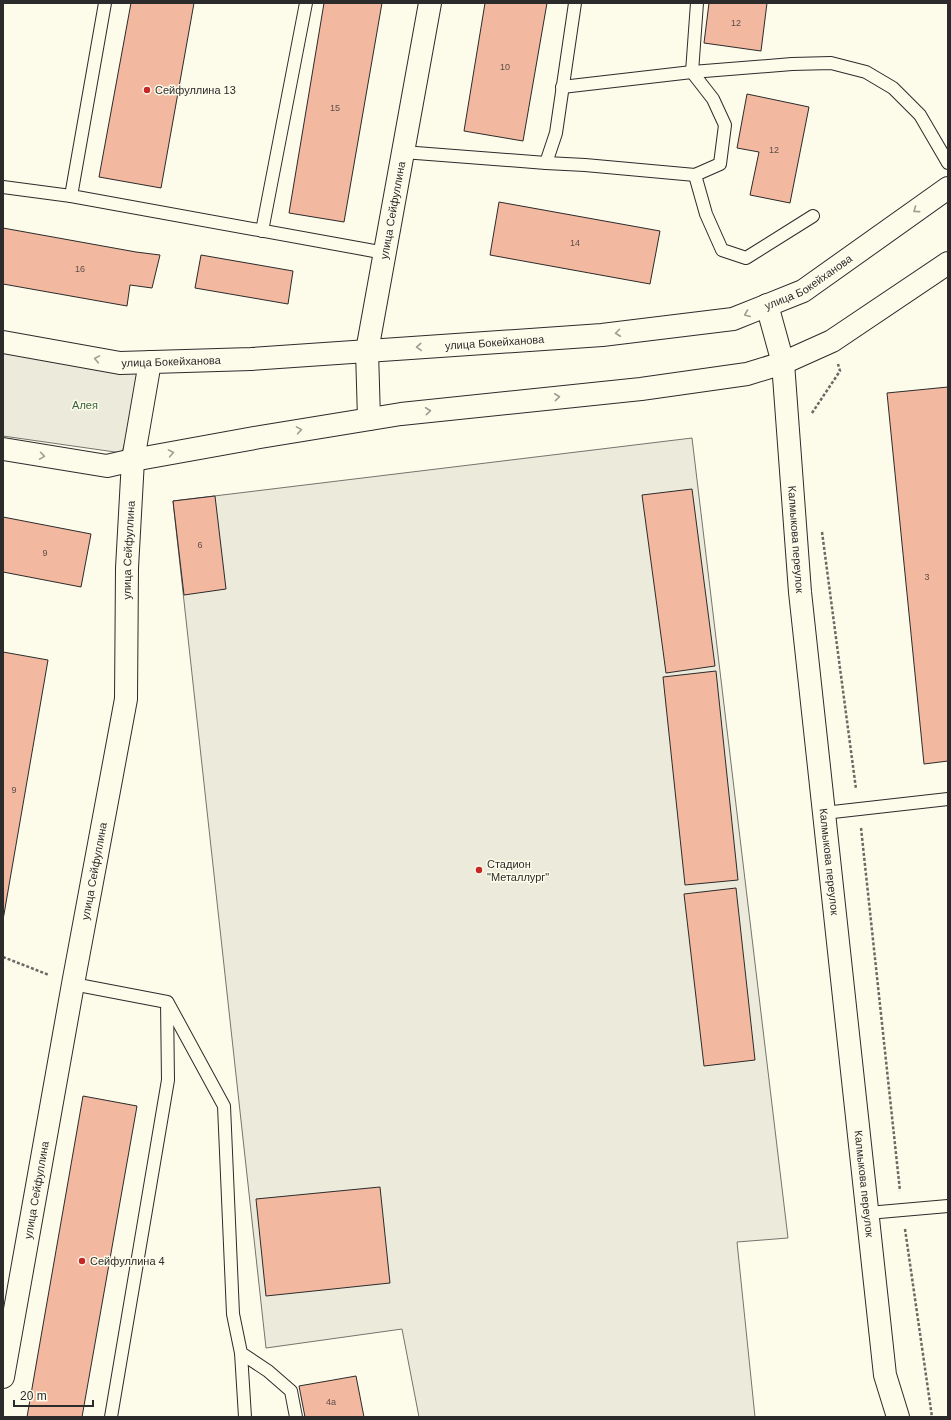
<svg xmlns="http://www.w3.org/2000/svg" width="951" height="1420" viewBox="0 0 951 1420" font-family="Helvetica,sans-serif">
	<rect width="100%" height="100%" fill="#fdfbea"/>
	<g fill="#ecebdb" stroke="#74746e">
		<polygon points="3,352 141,368 135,404 122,453 3,436"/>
		<polygon points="692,438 788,1238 737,1242 755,1417 419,1417 402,1329 266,1348 173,501"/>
	</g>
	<g fill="#f2b8a0" stroke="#2b2b2b">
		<polygon points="131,3 194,3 161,188 99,177"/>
		<polygon points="324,3 382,3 344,222 289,213"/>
		<polygon points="485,3 547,3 523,141 464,131"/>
		<polygon points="709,3 767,3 761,51 704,43"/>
		<polygon points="747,94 809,107 790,203 750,195 759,152 737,148"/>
		<polygon points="499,202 660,231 650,284 490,255"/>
		<polygon points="3,228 136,252 160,255 152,288 130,285 127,306 3,284"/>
		<polygon points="201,255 293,271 288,304 195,288"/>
		<polygon points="948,387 948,761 924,764 887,393"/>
		<polygon points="692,489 715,666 666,673 642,495"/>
		<polygon points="215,496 226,589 184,595 173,501"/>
		<polygon points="3,517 91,534 81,587 3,572"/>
		<polygon points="3,652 48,660 3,920"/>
		<polygon points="716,671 738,880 685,885 663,677"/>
		<polygon points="736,888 755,1060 704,1066 684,894"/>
		<polygon points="83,1096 137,1106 82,1417 27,1417"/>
		<polygon points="380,1187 390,1283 266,1296 256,1199"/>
		<polygon points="356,1376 364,1417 305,1417 299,1386"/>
	</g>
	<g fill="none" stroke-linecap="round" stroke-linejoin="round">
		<g stroke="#2b2b2b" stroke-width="14">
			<g id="lane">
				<polyline points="105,3 71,196 385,253"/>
				<polyline points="562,87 692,72 792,64 831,63 866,72 893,88 920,115 948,163"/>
				<polyline points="403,152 546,163 585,165 695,175 720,164 725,125 713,99 692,72 697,3"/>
				<polyline points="546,163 556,133 575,3"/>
				<polyline points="695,175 706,214 722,250 746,258 813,216"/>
				<polyline points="3,187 71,196"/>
				<polyline points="262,231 306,3"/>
				<polyline points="824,813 948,799"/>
				<polyline points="73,984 167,1002 168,1080 111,1417"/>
				<polyline points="168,1003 224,1106 233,1314 241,1353 268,1371 291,1391 296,1417"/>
				<polyline points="868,1213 948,1206"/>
				<polyline points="241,1353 245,1417"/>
			</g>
		</g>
		<g stroke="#2b2b2b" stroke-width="24">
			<g id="street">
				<path id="s1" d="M 767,305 L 783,363 L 800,592 L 885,1375 L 898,1417"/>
				<path id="s2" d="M 369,419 L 367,351 L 430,3"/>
				<path id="s3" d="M 3,1377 L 73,984 L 126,699 L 127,568 L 133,460 L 150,362"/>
			</g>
		</g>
		<g stroke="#2b2b2b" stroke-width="24">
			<g id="secondary">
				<path id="s4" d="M 3,342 L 120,363 L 251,359 L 602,335 L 733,319 L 803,291 L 948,188"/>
				<polyline points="3,449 107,466 133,460 260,437 401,414 641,389 747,374 783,363 832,341 948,263"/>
			</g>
		</g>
		<g stroke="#6a6964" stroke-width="2.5" stroke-dasharray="3 2" stroke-linecap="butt">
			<polyline points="812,413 840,371 838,364"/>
			<polyline points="822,532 856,789"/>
			<polyline points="861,828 900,1191"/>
			<polyline points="3,957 49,975"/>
			<polyline points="905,1229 932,1417"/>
		</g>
		<use href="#lane" stroke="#fdfbea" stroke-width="12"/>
		<use href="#street" stroke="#fdfbea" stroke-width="22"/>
		<use href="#secondary" stroke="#fdfbea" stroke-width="22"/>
	</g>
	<defs><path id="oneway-chevron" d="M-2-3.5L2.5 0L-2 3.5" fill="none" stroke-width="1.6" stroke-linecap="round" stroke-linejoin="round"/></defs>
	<g stroke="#9e9d94">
		<use href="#oneway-chevron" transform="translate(916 210) rotate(144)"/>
		<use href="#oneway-chevron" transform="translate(747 314) rotate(158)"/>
		<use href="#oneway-chevron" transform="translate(618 333) rotate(173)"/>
		<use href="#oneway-chevron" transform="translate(419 347) rotate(176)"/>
		<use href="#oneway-chevron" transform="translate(97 359) rotate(-170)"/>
		<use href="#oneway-chevron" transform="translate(557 397) rotate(-6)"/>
		<use href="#oneway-chevron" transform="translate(428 411) rotate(-6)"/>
		<use href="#oneway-chevron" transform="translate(299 430) rotate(-9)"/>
		<use href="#oneway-chevron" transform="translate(171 453) rotate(-10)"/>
		<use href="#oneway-chevron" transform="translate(42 456) rotate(9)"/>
	</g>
	<g fill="#c62828" stroke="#fdfbea" stroke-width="1.5">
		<circle cx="147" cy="90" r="4"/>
		<circle cx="479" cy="870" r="4"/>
		<circle cx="82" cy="1261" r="4"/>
	</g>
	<g text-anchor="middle" stroke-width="3" stroke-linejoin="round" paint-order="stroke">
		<g font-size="9" fill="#5d4e48">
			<text x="736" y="26">12</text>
			<text x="505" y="70">10</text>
			<text x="335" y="111">15</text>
			<text x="774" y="153">12</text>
			<text x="575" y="246">14</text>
			<text x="80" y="272">16</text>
			<text x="200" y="548">6</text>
			<text x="45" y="556">9</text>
			<text x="927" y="580">3</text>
			<text x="14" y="793">9</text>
			<text x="331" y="1405">4а</text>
		</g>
		<g font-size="11" fill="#2b2b2b" stroke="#fdfbea" text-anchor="start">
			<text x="155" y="94">Сейфуллина 13</text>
			<text x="487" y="868">Стадион<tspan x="487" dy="13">"Металлург"</tspan></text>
			<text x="90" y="1265">Сейфуллина 4</text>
		</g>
		<g font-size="11" fill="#2b2b2b" stroke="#fdfbea">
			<text dy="4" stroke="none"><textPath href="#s2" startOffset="211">улица Сейфуллина</textPath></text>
			<text dy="4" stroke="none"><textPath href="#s4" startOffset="818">улица Бокейханова</textPath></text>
			<text dy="4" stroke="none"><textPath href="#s4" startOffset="494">улица Бокейханова</textPath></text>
			<text dy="4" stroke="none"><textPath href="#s4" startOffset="170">улица Бокейханова</textPath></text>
			<text dy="4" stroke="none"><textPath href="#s1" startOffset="237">Калмыкова переулок</textPath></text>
			<text dy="4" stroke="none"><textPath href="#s3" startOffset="838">улица Сейфуллина</textPath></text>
			<text dy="4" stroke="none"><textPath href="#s1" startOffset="561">Калмыкова переулок</textPath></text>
			<text dy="4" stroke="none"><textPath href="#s3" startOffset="514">улица Сейфуллина</textPath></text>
			<text dy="4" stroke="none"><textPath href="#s1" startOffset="885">Калмыкова переулок</textPath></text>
			<text dy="4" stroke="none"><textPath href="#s3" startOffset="190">улица Сейфуллина</textPath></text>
		</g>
		<g font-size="11" fill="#34623c" stroke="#fdfbea">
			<text x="85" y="409">Алея</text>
		</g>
	</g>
	<rect width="951" height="1420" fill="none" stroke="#2b2b2b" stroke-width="8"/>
	<path d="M14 1400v6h79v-6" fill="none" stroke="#2b2b2b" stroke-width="2"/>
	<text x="20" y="1400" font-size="12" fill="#2b2b2b" stroke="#fdfbea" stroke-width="3" paint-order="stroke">20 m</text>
</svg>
